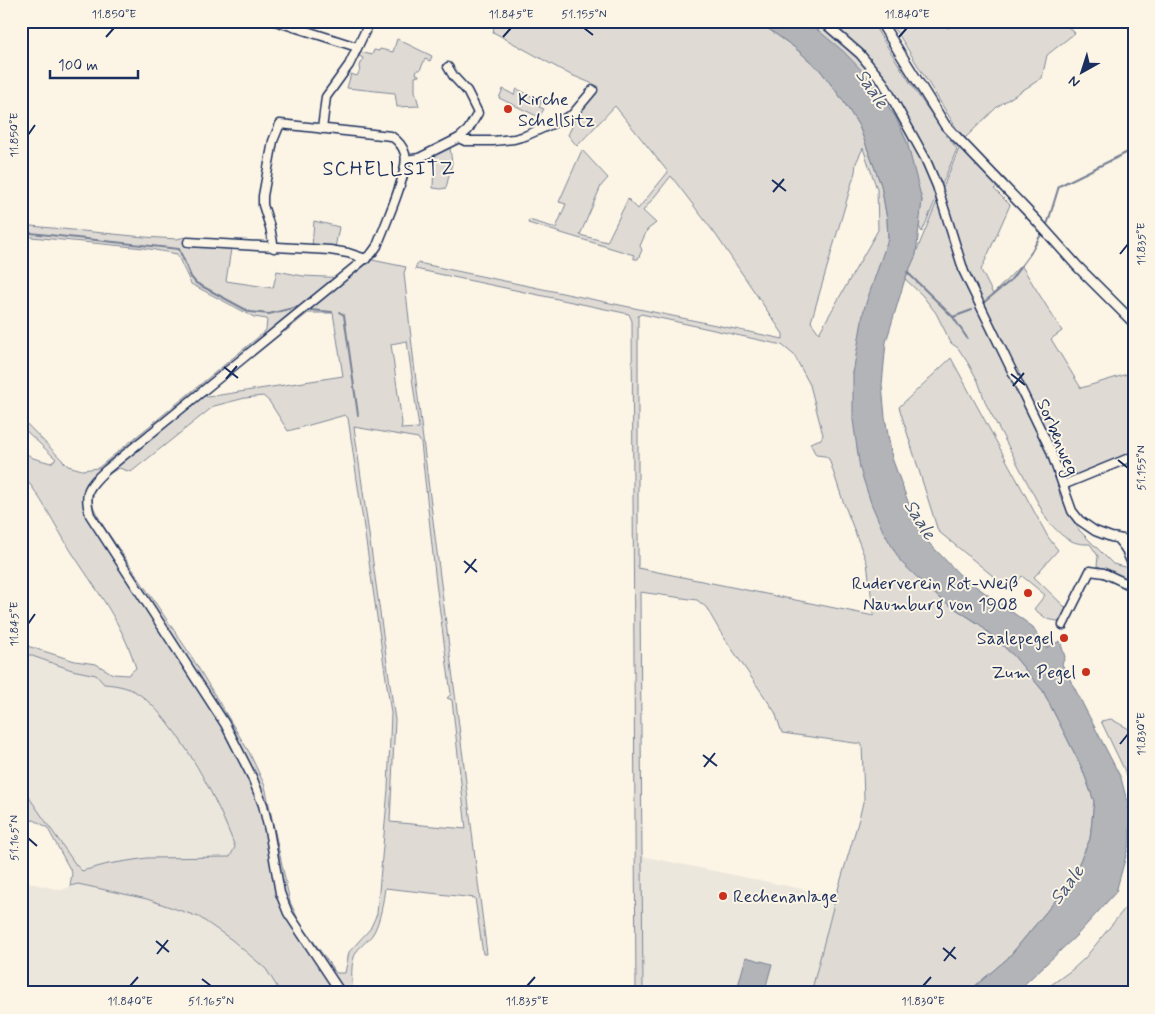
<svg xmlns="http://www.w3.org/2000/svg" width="1155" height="1014" viewBox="0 0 1155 1014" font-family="Mynerve,sans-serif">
	<rect width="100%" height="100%" fill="#fcf5e5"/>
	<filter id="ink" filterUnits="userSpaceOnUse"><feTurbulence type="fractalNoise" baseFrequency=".02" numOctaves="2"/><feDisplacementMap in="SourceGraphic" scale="10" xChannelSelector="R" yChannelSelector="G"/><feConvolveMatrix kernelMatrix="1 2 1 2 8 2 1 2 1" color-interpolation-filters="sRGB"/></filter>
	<g filter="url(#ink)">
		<g fill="#ece7dc">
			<polygon points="21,652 72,670 96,675 104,684 121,685 142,696 164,717 188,751 225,820 235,847 230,857 147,858 108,864 82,871 76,865 21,786"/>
			<polygon points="642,856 836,896 811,993 643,993"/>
			<polygon points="21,881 61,890 78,884 147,899 199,917 232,940 266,969 281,993 21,993"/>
		</g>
		<g fill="#dfdbd4" stroke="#7d8599" fill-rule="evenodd">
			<path d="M 495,21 L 757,21 L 794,47 L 820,70 L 842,99 L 859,126 L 881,185 L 887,219 L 888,239 L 853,373 L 939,598 L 979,624 L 1014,656 L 1043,691 L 1082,768 L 1094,801 L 1090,839 L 1070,883 L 1008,958 L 967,993 L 811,993 L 836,896 L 859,819 L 864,798 L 862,744 L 782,733 L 775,712 L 721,633 L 706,607 L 697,600 L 640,592 L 643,993 L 636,993 L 632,321 L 629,314 L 415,269 L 418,263 L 783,339 L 783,334 L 716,235 L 671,176 L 643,211 L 656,223 L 647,230 L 640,246 L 642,250 L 638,259 L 634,259 L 634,255 L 528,223 L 529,220 L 556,228 L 566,204 L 559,202 L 582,150 L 608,178 L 601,186 L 580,235 L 607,242 L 628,199 L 638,209 L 668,172 L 615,106 L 577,146 L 568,135 L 579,112 L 598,86 L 569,74 L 493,32 ZM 863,148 L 877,189 L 878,230 L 819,333 L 811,322 L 855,172 L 856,163 ZM 641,314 L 782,345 L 794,355 L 810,385 L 823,435 L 821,439 L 810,443 L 816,455 L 825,456 L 829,459 L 843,501 L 867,563 L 874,616 L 638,568 L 638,316 Z"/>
			<polygon points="807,21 871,21 920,98 957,149 922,232 918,225 922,200"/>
			<path d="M 887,21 L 936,21 L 948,28 L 961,21 L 1057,21 L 1068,27 L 1075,33 L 1047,55 L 1042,78 L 998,106 L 964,139 L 1007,181 L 994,189 L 1010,205 L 981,270 L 993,294 L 1021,265 L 1062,331 L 1051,339 L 1081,388 L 1134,372 L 1134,451 L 1058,483 L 1060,496 L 1079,530 L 1113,564 L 1134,569 L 1134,583 L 1109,570 L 1097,566 L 1098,556 L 1090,544 C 1069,545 1061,535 1047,520 L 986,404 L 978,381 L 968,363 L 958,348 L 951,343 L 936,313 L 922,295 L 905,279 L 963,139 L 899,35 Z"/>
			<polygon points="397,39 432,56 430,61 425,59 420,70 417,70 416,74 419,75 419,76 415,77 415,91 419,106 397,107 395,93 347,88 351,74 357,76 360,70 359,69 363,58 359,56 361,52 372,55 374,50 379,51 380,49 393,52"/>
			<polygon points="503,89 514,95 517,89 542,101 539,107 544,109 539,117 499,98"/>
			<polygon points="450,148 452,163 446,188 441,189 433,188 434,163 431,156"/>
			<polygon points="314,221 339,227 335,248 312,247"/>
			<path d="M 21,225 L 144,237 L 177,239 L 185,237 L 184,246 L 231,249 L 226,281 L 273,288 L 277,271 L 303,276 L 347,278 L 372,260 L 406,267 L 404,273 C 419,416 438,559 456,702 C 467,786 476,870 487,954 L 483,954 L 475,898 L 385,888 C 383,902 381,917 375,930 C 371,939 363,943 357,951 C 350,961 351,982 354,993 L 281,993 L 266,969 L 232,940 L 199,917 L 147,899 L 78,884 L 70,886 L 72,873 L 47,827 L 34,820 L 21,822 L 21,786 L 76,865 L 82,871 L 108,864 L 147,858 L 230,857 L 235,847 C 218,801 181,728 143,697 C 132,688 119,685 104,684 L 96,675 L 72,670 L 21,652 L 21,644 L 75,661 L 96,664 L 113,674 L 128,675 L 136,668 C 123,624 95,588 71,551 C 54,524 41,496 21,473 L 21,450 L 33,458 L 51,463 L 56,459 L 21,426 L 21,418 L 68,466 L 82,470 L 98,468 L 256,339 L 266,330 L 267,319 L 254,317 L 191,284 L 177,254 L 144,248 L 21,236 ZM 308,313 L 333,313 L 343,376 L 207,397 L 204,395 L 281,332 L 286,331 ZM 407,341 L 419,428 L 401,429 L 402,423 L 391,344 ZM 263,396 L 269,401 L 288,431 L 345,415 L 348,418 L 391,713 L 388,789 L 377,914 L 370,929 L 349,952 L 345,973 L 336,973 L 299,921 L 290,902 L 265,786 L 249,752 L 190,654 L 102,524 C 100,519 95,512 93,506 C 89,489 106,475 119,468 L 131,472 L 214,406 L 245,398 ZM 354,427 L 418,438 L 421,443 L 436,583 L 451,694 L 447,698 L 452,700 L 466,829 L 390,822 L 395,720 Z"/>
			<polygon points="951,358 1048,537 1058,550 1034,577 1068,610 1062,622 1047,619 1034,609 1045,595 1022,576 1010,590 938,531 899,407"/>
			<polygon points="1111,719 1129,729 1134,736 1134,790 1101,721"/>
			<polygon points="1134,897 1134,993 1040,993 1073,969 1085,958"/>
		</g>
		<g fill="#b2b4b8" stroke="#767f94">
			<polygon points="757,21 807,21 843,51 870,79 896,118 907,142 922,200 916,255 905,279 886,342 882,385 885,417 892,458 914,518 929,543 960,575 1033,627 1046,648 1060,641 1065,657 1062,664 1121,778 1130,813 1130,841 1116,892 1077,935 1015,993 967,993 1008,958 1070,883 1090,839 1094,801 1082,768 1043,691 1014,656 979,624 939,598 901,562 883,531 871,503 860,469 853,420 853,373 864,309 888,239 887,219 881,185 859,126 842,99 820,70 794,47"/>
			<polygon points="746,957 772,964 764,993 736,993"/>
		</g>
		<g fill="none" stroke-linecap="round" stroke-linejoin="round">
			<g stroke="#767f94" stroke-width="2">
				<polyline points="1045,227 1048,222 1059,186 1134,149"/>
				<polyline points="21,232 179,249 191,277 196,283 250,312 269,314 297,307"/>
				<polyline points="907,272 953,317 967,338"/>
				<polyline points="983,303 1010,281 1030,254 1043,231"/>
				<polyline points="311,310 332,312"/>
				<polyline points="339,312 344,315 358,415"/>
				<polyline points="953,317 972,310"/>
			</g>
			<g stroke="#1b2f5e" stroke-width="11">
				<g id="minor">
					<polyline points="275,21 357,47"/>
					<polyline points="822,21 860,54 883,82 925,158 937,186 964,272 1050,449 1072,511 1079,520 1095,531 1111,537 1134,541"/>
					<polyline points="448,67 454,77 467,91 478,113 468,130 459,138"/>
					<polyline points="322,129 326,97 349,65 370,21"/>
					<polyline points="406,160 419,158 459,138 465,141 493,141 514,139 525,136 572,115 593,90"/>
					<polyline points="188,242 330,250 348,253 366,259"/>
					<path d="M 274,248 L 270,227 L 263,205 L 263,196 L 273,141 L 280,124 L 391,136 C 397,140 403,146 405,154 C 410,170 384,227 377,246 L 372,253 L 106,470 C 89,486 83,491 90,515 L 225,724 L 252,777 L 263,805 L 269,830 L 280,893 L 288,913 L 341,993"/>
					<polyline points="1063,485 1134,456"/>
					<polyline points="1117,538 1125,548 1134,568"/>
					<polyline points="1063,625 1090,571 1104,573 1134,587"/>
				</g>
			</g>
			<g stroke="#1b2f5e" stroke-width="12">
				<polyline id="major" points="880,21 945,125 1036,220 1078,267 1134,323"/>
			</g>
			<use href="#minor" stroke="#fcf5e5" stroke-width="8"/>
			<use href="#major" stroke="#fcf5e5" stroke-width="9"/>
		</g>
	</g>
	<path fill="none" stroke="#1b2f5e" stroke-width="2" d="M 584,28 L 593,35M 106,37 L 114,28M 503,37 L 511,28M 899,37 L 907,28M 28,135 L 35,125M 772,180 L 786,191M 773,192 L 784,179M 1120,254 L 1128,244M 224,367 L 238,378M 1011,374 L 1025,385M 226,379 L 237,366M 1013,386 L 1024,373M 1118,460 L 1128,468M 464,561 L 477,572M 465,573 L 476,559M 28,624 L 35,614M 1120,744 L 1128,734M 703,755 L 717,766M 704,767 L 715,753M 28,838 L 37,846M 156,941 L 169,952M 943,948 L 956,959M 157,954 L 168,940M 944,961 L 955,947M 202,979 L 211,986M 130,986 L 138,977M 527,986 L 535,977M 923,986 L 931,977"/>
	<g fill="#c8321e" stroke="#fcf5e5" stroke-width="2">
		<circle cx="508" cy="109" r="5"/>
		<circle cx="1028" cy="593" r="5"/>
		<circle cx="1064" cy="638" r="5"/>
		<circle cx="1086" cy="672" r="5"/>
		<circle cx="723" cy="896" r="5"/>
	</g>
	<g text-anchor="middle" stroke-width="4" stroke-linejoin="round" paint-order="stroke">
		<g font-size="18" fill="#1b2f5e" stroke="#fcf5e5" text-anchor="end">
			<text x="518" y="105" text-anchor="start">Kirche<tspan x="518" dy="21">Schellsitz</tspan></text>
			<text x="1018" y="589">Ruderverein Rot-Weiß<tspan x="1018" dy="21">Naumburg von 1908</tspan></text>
			<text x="1054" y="644">Saalepegel</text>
			<text x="1076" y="678">Zum Pegel</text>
			<text x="733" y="902" text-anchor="start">Rechenanlage</text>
		</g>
		<g font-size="18" fill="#1b2f5e" stroke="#fcf5e5">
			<text transform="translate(1058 437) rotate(67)" y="6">Sorbenweg</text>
		</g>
		<g font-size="19" font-style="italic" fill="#485779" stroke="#fcf5e5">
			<text transform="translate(873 88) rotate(56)" y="7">Saale</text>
			<text transform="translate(921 519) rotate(58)" y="7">Saale</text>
			<text transform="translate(1066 884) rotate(-53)" y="7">Saale</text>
		</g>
		<g font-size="20" letter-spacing="1" fill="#1b2f5e" stroke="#fcf5e5">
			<text x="389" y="175">SCHELLSITZ</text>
		</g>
	</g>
	<rect width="1155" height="1014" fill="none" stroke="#fcf5e5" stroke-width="55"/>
	<g transform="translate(1082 72) rotate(219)" stroke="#fcf5e5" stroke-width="4" paint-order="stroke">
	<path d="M0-4L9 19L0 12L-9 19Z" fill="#1b2f5e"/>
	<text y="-8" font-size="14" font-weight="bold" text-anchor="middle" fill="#1b2f5e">N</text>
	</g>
	<path d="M50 70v8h88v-8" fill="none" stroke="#1b2f5e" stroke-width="2.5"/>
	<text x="58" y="70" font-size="15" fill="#1b2f5e" stroke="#fcf5e5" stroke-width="4" paint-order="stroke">100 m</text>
	<rect x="28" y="28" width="1100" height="958" fill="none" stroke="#1b2f5e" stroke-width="2"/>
	<g font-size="12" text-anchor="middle" fill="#1b2f5e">
		<text x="114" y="18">11.850°E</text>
		<text x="511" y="18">11.845°E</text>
		<text x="584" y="18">51.155°N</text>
		<text x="907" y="18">11.840°E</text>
		<text transform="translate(14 135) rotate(-90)" y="4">11.850°E</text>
		<text transform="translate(1141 244) rotate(-90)" y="4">11.835°E</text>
		<text transform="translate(1141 468) rotate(-90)" y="4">51.155°N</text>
		<text transform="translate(14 624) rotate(-90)" y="4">11.845°E</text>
		<text transform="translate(1141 734) rotate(-90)" y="4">11.830°E</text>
		<text transform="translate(14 838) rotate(-90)" y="4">51.165°N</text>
		<text x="130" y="1005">11.840°E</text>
		<text x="211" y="1005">51.165°N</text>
		<text x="527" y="1005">11.835°E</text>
		<text x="923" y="1005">11.830°E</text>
	</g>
</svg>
